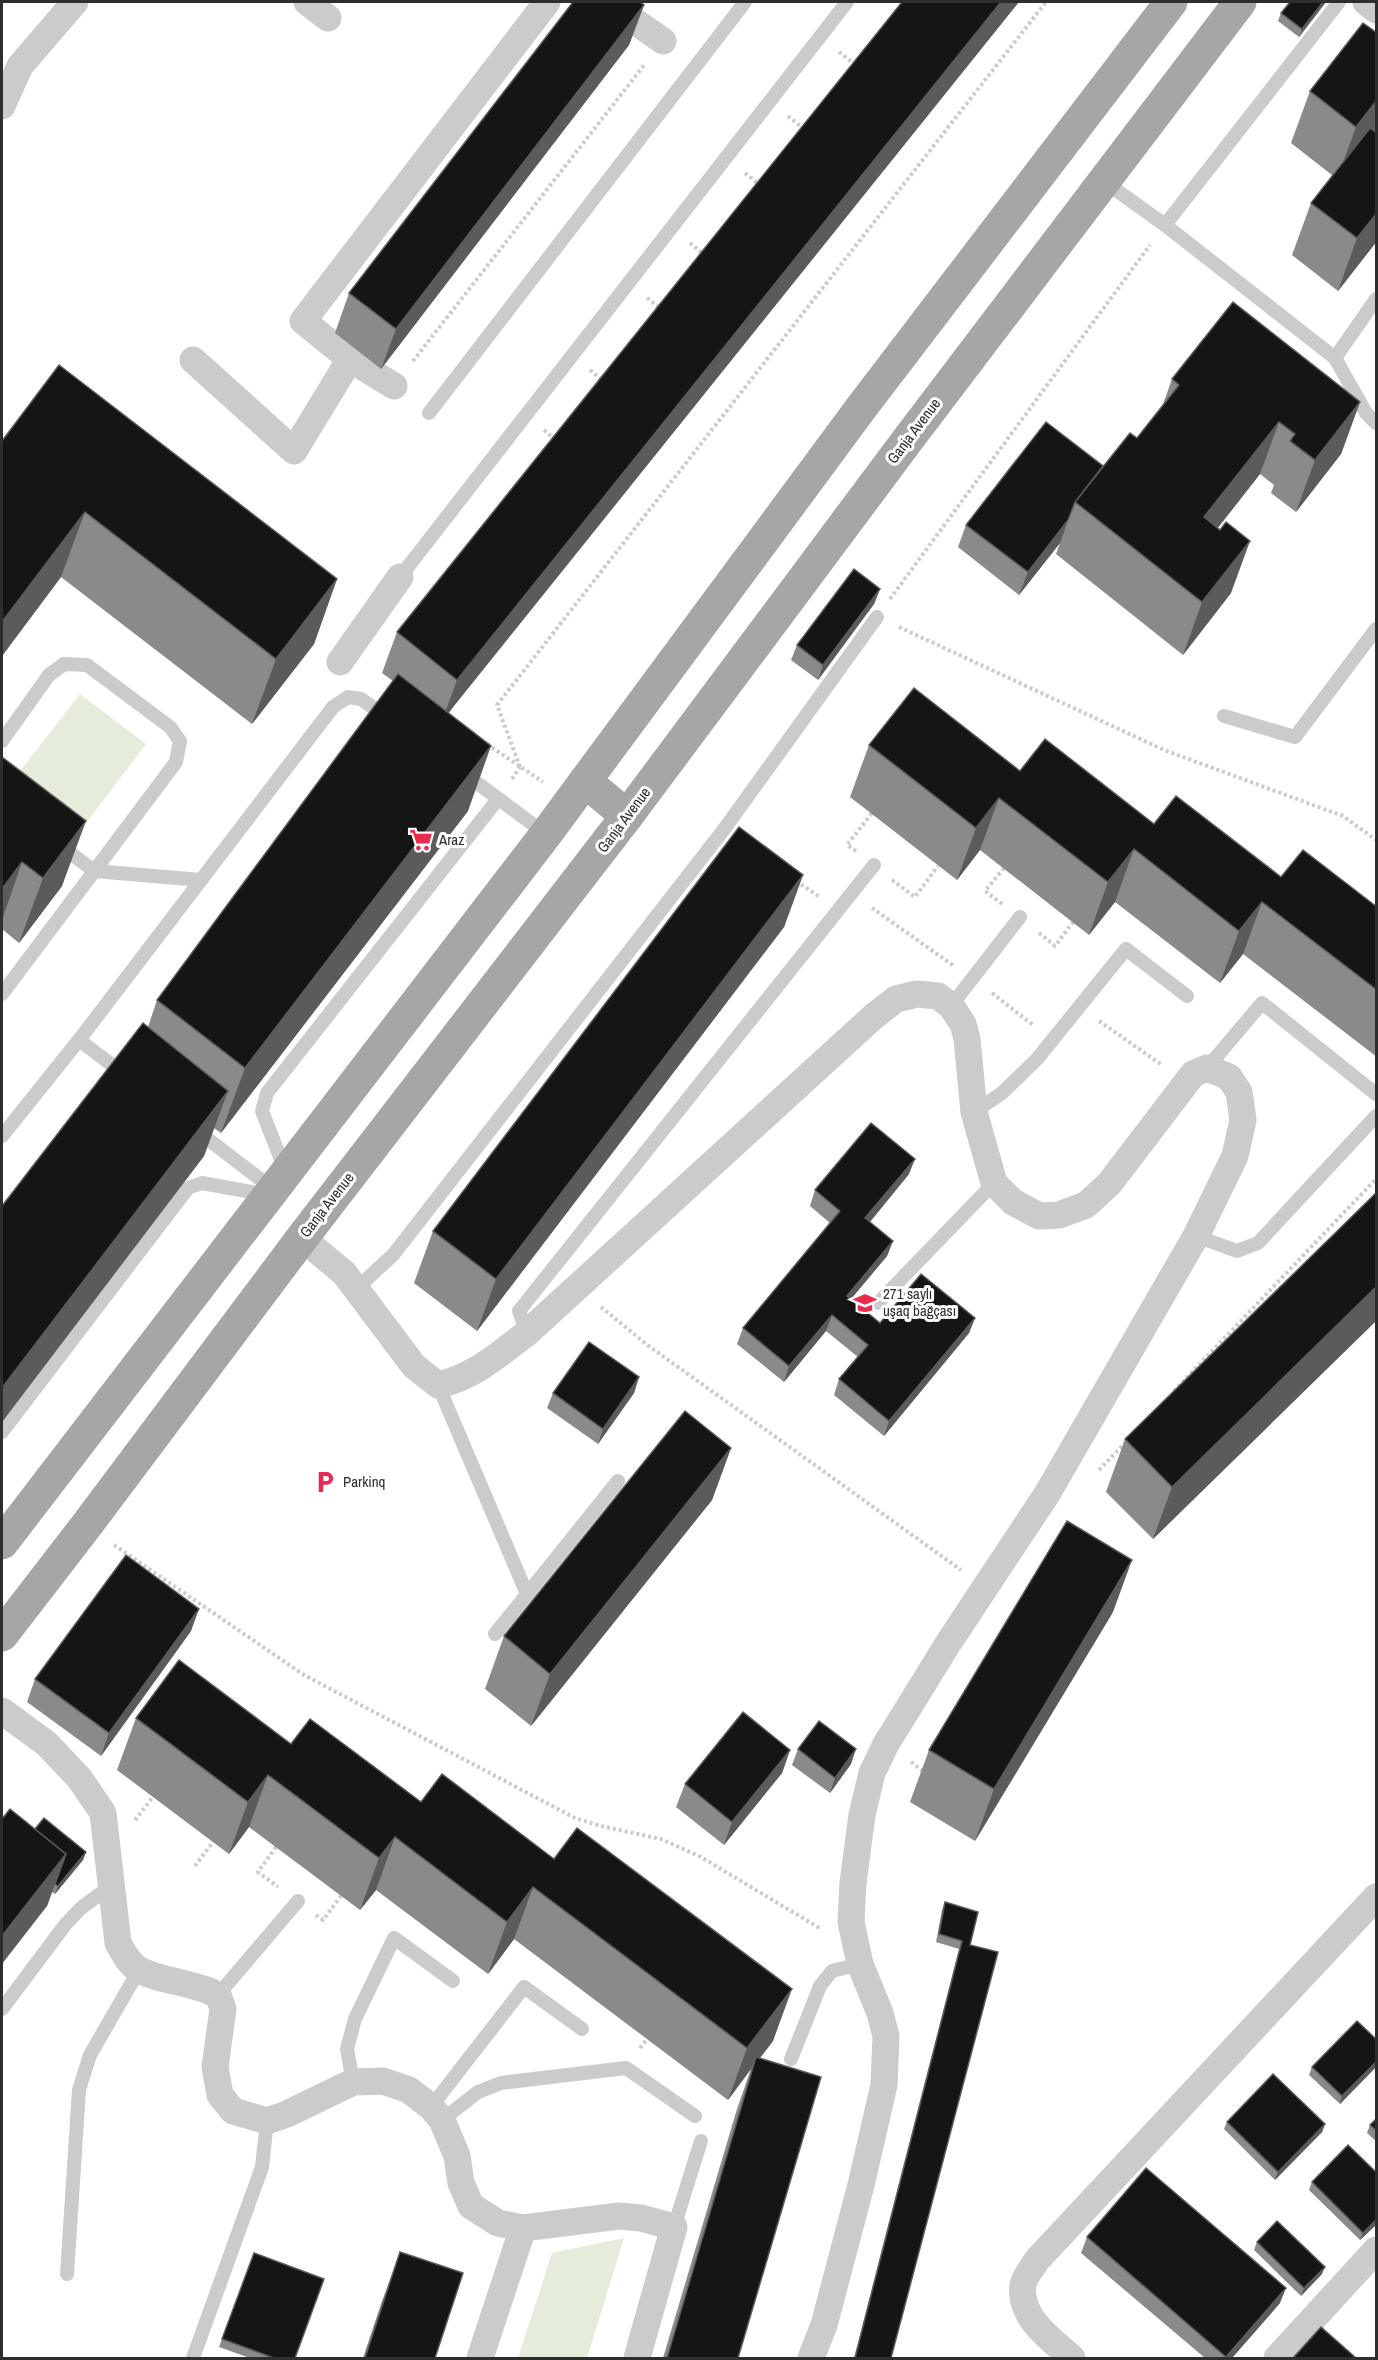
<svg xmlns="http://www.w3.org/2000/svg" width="1378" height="2360" viewBox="0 0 1378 2360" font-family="'Archivo Narrow',sans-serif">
	<rect width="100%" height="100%" fill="#fff"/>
	<g fill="#e6ecdb">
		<polygon points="80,694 146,744 83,827 16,776"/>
		<polygon points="624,2238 587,2358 518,2358 552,2253"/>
	</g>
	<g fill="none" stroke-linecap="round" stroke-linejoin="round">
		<g stroke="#cbcbcb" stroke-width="4" stroke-dasharray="3 3" stroke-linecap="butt">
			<polyline points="839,52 857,66"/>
			<polyline points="788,116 804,129"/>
			<polyline points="745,173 760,185"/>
			<polyline points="690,243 705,255"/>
			<polyline points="647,298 660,308"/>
			<polyline points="413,361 645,64"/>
			<polyline points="590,370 603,381"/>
			<polyline points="544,430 556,440"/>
			<polyline points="890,599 1150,245"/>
			<polyline points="899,627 1164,750 1343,816 1376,840"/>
			<polyline points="487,744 543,782"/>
			<polyline points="520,767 497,705 1046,2"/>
			<polyline points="512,779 520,767"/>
			<polyline points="856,851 847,845 872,813"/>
			<polyline points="892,880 915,897 938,866"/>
			<polyline points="796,881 820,897"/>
			<polyline points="1002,904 985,891 1004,868"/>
			<polyline points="872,908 954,966"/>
			<polyline points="1039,933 1055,946 1073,922"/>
			<polyline points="992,993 1033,1025"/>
			<polyline points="1099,1021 1162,1065"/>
			<polyline points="601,1307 646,1344 961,1570"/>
			<polyline points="1174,1391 1376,1179"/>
			<polyline points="1099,1470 1125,1443"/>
			<polyline points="114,1545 304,1675 575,1818 601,1826 661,1839 701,1857 821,1929"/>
			<polyline points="911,1762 924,1772"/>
			<polyline points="135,1820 153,1797"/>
			<polyline points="276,1847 258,1872 278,1887"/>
			<polyline points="195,1866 213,1842"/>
			<polyline points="316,1915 323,1920 341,1896"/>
			<polyline points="640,2048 647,2039"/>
		</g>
		<g stroke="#cbcbcb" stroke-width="14">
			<polyline points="1105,182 1165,225 1335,358 1366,413 1376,423"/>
			<polyline points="1165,225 1339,2"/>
			<polyline points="1335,358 1376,299"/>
			<polyline points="429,413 745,2"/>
			<polyline points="400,577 847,2"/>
			<polyline points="1224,716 1295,737 1376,629"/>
			<polyline points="2,741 49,675 64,664 87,665 170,727 180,741 176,762 2,994"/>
			<polyline points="465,774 546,834"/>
			<polyline points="60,845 94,871 201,880"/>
			<polyline points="951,1006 1020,917"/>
			<polyline points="79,1040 124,1074"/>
			<polyline points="1207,1068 1262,1003 1376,1094"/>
			<polyline points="974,1112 1002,1093 1037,1059 1126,949 1187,996"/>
			<polyline points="196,1130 273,1189"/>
			<polyline points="2,1136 79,1040 333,707 348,697 361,699 389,719"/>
			<polyline points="285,1170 262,1111 267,1093 498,799"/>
			<polyline points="1196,1236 1237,1251 1258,1243 1376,1116"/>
			<polyline points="357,1288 393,1255 725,828 877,617"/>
			<polyline points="878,1303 994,1183"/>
			<polyline points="527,1333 519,1311 874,865"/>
			<polyline points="438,1385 527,1594"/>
			<polyline points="2,1432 188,1188 202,1183 267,1195"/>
			<polyline points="495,1634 618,1481"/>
			<polyline points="218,1995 298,1901"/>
			<polyline points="2,2009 65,1925 81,1908 111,1886"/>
			<polyline points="791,2059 820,1986 832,1971 860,1964"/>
			<polyline points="353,2082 347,2049 355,2019 394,1938 453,1981"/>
			<polyline points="431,2107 524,1987 582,2029"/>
			<polyline points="442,2120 478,2092 501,2083 626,2068 695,2116"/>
			<polyline points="674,2227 701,2141"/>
			<polyline points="67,2274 79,2090 90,2055 139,1970"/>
			<polyline points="193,2358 262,2167 267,2121"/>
		</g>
		<g stroke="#cbcbcb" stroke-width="27">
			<polyline points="307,2 328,18"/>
			<polyline points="607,2 663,41"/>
			<polyline points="1366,2 1376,10"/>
			<polyline points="2,106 20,66 75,2"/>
			<polyline points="350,359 394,386"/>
			<polyline points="193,360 294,451 350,359 303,321 547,2"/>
			<polyline points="340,662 400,577"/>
			<path d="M 302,1238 L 344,1273 L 414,1366 L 438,1385 C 474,1377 498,1355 527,1333 L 873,1017 L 896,999 L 917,994 L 938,996 L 951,1006 L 963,1024 L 967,1039 L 974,1112 L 994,1183 L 1013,1202 L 1039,1216 L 1059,1215 L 1086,1205 L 1109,1184 L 1193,1074 L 1207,1068 L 1229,1077 L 1239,1092 L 1243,1120 L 1235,1156 L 1196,1236 L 1047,1494 L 949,1642 L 886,1744 L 872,1773 L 862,1815 L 853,1883 L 851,1922 L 860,1964 L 880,2013 L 886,2036 L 884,2085 L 861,2185 L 824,2325 L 811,2358"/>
			<path d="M 2,1711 L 47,1744 L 80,1779 L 103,1813 L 118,1943 C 124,1953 128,1963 138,1969 C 157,1981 194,1982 218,1995 L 223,2009 L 215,2067 L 220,2095 L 233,2111 L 267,2121 L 287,2114 L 353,2082 L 383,2081 L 409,2090 L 431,2107 L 442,2120 L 457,2156 L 461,2183 L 471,2206 L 498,2223 L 523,2228 L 619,2216 L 641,2218 L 674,2227 L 637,2358"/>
			<polyline points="480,2358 523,2228"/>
			<path d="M 1072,2358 C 1052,2340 1018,2317 1023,2285 C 1024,2277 1033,2267 1037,2260 L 1376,1897"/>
			<polyline points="1277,2358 1376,2250"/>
		</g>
		<g stroke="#a6a6a6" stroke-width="33">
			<polyline points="585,781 627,816"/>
			<polyline points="2,1543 546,834 861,408 1171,2"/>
			<polyline points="2,1635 86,1526 302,1238 627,816 906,442 1240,2"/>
		</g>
	</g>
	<g fill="#8a8a8a">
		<polygon points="902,2 449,713 468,811 221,1133 214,1128 204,1156 2,1422 2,1206 148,1027 157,1000 393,681 382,673 397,632"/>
		<polygon points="1290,2 1326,2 1299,37 1278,21 1281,13"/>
		<polygon points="644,5 629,45 381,369 335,333 349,293"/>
		<polygon points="1377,33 1377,128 1374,131 1377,133 1377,241 1338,291 1292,255 1311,203 1332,175 1291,143 1310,91"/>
		<polygon points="1172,379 1360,402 1341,454 1296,512 1271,493 1274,485 1260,474 1218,528 1231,593 1183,655 1056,554 1060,543 1019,595 958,547 966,525 1103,466 1137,438 1162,407"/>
		<polygon points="2,441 337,579 314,644 252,724 61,577 2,656"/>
		<polygon points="880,589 874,604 818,680 791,660 797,645"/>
		<polygon points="869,745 1020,771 1154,824 1281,877 1377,907 1377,1057 1243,954 1220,983 1115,902 1089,935 980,850 957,880 850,797"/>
		<polygon points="2,757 62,886 19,943 2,929"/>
		<polygon points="803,875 784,927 477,1331 414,1283 433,1231"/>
		<polygon points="909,1174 870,1222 893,1241 887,1256 851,1299 880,1323 975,1318 969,1333 884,1436 834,1395 839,1379 858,1357 826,1331 784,1382 737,1344 743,1328 830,1223 810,1206 815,1190"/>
		<polygon points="1377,1192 1377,1320 1153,1539 1106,1492 1125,1439"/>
		<polygon points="639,1377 634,1393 598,1444 547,1408 553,1393"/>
		<polygon points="731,1448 712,1500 531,1726 485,1689 504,1636"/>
		<polygon points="1113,1612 975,1841 910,1802 929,1750"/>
		<polygon points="191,1631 101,1756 27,1702 35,1679"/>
		<polygon points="136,1718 291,1744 421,1802 773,2041 760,2058 738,2358 663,2358 737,2109 751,2069 728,2100 514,1939 488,1974 376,1890 360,1910 249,1827 229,1854 117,1770"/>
		<polygon points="798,1749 851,1764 830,1793 792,1765"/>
		<polygon points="790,1750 782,1773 724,1845 676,1807 685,1784"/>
		<polygon points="35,1829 86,1852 83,1860 55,1894 52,1892 47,1906"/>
		<polygon points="945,1902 970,1945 891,2358 854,2358 959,1949 936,1942 942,1910"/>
		<polygon points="1377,2040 1377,2066 1340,2104 1309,2075 1312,2067"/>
		<polygon points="1377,2118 1377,2142 1367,2133 1370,2125"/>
		<polygon points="1227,2122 1325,2124 1322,2132 1275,2180 1224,2129"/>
		<polygon points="1377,2173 1377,2224 1360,2240 1309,2190 1312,2182"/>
		<polygon points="1087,2237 1280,2303 1232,2358 1205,2358 1081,2253"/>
		<polygon points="1257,2242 1322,2274 1301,2296 1254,2250"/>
		<polygon points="400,2252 435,2358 363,2358 381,2304"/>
		<polygon points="254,2253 295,2358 250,2358 219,2347"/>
	</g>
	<g fill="#5b5b5b">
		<polygon points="1001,2 1019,2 442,721 457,680"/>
		<polygon points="1323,2 1326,2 1299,37 1302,29"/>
		<polygon points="644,5 629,45 381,369 396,329"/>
		<polygon points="1377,100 1377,128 1337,179 1356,127"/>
		<polygon points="1377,213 1377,241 1338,291 1357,238"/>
		<polygon points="1360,402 1341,454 1296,512 1315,460"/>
		<polygon points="1279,422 1260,474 1185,569 1204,517"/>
		<polygon points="85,512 61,577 2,656 2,622"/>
		<polygon points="1068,520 1060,543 1019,595 1028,572"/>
		<polygon points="1250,541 1231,593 1183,655 1202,602"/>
		<polygon points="337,579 314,644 252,724 276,659"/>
		<polygon points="880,589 874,604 818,680 823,665"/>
		<polygon points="491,746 468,811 221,1133 245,1068"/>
		<polygon points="999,798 980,850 957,880 976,828"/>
		<polygon points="86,821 62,886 19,943 43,878"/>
		<polygon points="1134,849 1115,902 1089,935 1108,882"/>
		<polygon points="22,862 2,920 2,889"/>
		<polygon points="803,875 784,927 477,1331 496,1279"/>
		<polygon points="1262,902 1243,954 1220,983 1239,931"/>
		<polygon points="228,1091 204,1156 2,1422 2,1388"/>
		<polygon points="915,1159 909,1174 860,1234 865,1218"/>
		<polygon points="893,1241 887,1256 841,1311 847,1296"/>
		<polygon points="1377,1286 1377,1320 1153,1539 1172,1487"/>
		<polygon points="832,1315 826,1331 784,1382 789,1366"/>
		<polygon points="975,1318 969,1333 884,1436 889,1421"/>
		<polygon points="639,1377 634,1393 598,1444 603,1429"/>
		<polygon points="731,1448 712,1500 531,1726 550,1674"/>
		<polygon points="1132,1560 1113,1612 975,1841 994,1789"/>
		<polygon points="199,1609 191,1631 101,1756 109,1733"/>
		<polygon points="856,1749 851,1764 830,1793 835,1778"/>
		<polygon points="790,1750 782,1773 724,1845 732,1822"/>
		<polygon points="268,1775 249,1827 229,1854 248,1802"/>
		<polygon points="395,1837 376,1890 360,1910 379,1858"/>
		<polygon points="86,1852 83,1860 55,1894 58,1886"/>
		<polygon points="66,1854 47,1906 2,1964 2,1936"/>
		<polygon points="533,1887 514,1939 488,1974 507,1922"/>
		<polygon points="792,1989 773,2041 753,2067 756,2057 751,2069 728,2100 747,2048"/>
		<polygon points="1377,2061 1377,2066 1340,2104 1342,2096"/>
		<polygon points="1325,2124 1322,2132 1275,2180 1278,2172"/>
		<polygon points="1377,2219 1377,2224 1360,2240 1363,2233"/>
		<polygon points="1325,2267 1322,2274 1301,2296 1304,2288"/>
		<polygon points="1286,2288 1280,2303 1232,2358 1226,2358"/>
	</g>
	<g fill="#151515" stroke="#5b5b5b" stroke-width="1.5">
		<polygon points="573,2 640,2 644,5 396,329 349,293"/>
		<polygon points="902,2 1001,2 457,680 397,632"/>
		<polygon points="1290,2 1323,2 1302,29 1281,13"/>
		<polygon points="1363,23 1377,33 1377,100 1356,127 1310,91"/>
		<polygon points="1370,128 1377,133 1377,213 1357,238 1311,203"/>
		<polygon points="1233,302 1360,402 1315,460 1290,441 1295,434 1279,422 1204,517 1220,530 1226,522 1250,541 1202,602 1075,502 1130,433 1137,438 1179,385 1172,379"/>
		<polygon points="59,365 337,579 276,659 85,512 2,622 2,441"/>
		<polygon points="1046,422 1103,466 1075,502 1068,520 1028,572 966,525"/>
		<polygon points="854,569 880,589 823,665 797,645"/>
		<polygon points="398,674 491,746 245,1068 157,1000"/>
		<polygon points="914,688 1020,771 1045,739 1154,824 1176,796 1281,877 1303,850 1377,907 1377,990 1262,902 1239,931 1134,849 1108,882 999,798 976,828 869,745"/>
		<polygon points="2,757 86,821 43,878 22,862 2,889"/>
		<polygon points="739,827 803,875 496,1279 433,1231"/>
		<polygon points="143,1023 228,1091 2,1388 2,1206"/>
		<polygon points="871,1123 915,1159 865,1218 893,1241 847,1296 880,1323 921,1274 975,1318 889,1421 839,1379 868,1345 832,1315 789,1366 743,1328 840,1211 815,1190"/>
		<polygon points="1377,1192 1377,1286 1172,1487 1125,1439"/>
		<polygon points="589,1342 639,1377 603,1429 553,1393"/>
		<polygon points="685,1411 731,1448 550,1674 504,1636"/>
		<polygon points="1067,1521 1132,1560 994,1789 929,1750"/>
		<polygon points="126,1555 199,1609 109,1733 35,1679"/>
		<polygon points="179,1660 291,1744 310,1719 421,1802 442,1774 554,1859 577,1828 792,1989 747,2048 533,1887 507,1922 395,1837 379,1858 268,1775 248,1802 136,1718"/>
		<polygon points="743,1712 790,1750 732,1822 685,1784"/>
		<polygon points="819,1721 856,1749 835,1778 798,1749"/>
		<polygon points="10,1809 66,1854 2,1936 2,1819"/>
		<polygon points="44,1818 86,1852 58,1886 55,1884 66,1854 35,1829"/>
		<polygon points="945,1902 978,1912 970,1945 998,1952 891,2358 855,2358 962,1941 939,1934"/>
		<polygon points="1357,2021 1377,2040 1377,2061 1342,2096 1312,2067"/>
		<polygon points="756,2057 821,2077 738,2358 667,2358"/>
		<polygon points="1273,2074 1325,2124 1278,2172 1227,2122"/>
		<polygon points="1377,2118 1377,2131 1370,2125"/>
		<polygon points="1348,2145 1377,2173 1377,2219 1363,2233 1312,2182"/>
		<polygon points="1146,2168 1286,2288 1226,2357 1087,2237"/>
		<polygon points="1277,2221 1325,2267 1304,2288 1257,2242"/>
		<polygon points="400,2252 463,2273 435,2358 365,2358"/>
		<polygon points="254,2253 324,2279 295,2358 274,2358 222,2339"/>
		<polygon points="1321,2327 1356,2358 1293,2358"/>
	</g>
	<defs>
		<g id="supermarket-bare" transform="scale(1.8)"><path d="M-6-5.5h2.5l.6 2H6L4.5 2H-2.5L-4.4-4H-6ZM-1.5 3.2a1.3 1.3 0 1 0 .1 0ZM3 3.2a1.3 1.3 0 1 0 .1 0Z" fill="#eb2a4f" stroke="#fff" stroke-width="2.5" paint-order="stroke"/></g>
		<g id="school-bare" transform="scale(1.8)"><path d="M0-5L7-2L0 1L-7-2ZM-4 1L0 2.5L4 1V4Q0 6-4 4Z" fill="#eb2a4f" stroke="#fff" stroke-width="2.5" paint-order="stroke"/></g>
		<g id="parking-bare" transform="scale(1.8)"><path d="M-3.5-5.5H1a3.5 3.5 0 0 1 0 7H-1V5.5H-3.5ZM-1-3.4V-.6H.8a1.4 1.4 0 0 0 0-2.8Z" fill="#eb2a4f" stroke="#fff" stroke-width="2.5" paint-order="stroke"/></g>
	</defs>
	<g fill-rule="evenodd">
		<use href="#supermarket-bare" x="421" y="840"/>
		<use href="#school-bare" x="865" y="1303"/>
		<use href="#parking-bare" x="325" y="1482"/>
	</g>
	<g text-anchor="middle" stroke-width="6" stroke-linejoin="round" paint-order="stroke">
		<g font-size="15" fill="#2e2e2e" stroke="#fff">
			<text transform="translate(914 431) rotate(-53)" y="5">Ganja Avenue</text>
			<text transform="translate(624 820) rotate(-53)" y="5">Ganja Avenue</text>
			<text transform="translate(327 1205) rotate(-52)" y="5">Ganja Avenue</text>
		</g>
		<g font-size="15" fill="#2e2e2e" stroke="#fff" text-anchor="start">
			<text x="439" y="845">Araz</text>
			<text x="883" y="1299">271 saylı<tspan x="883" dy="17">uşaq bağçası</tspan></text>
			<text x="343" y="1487">Parkinq</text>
		</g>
	</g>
	<rect width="1378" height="2360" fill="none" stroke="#2e2e2e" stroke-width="6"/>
</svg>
